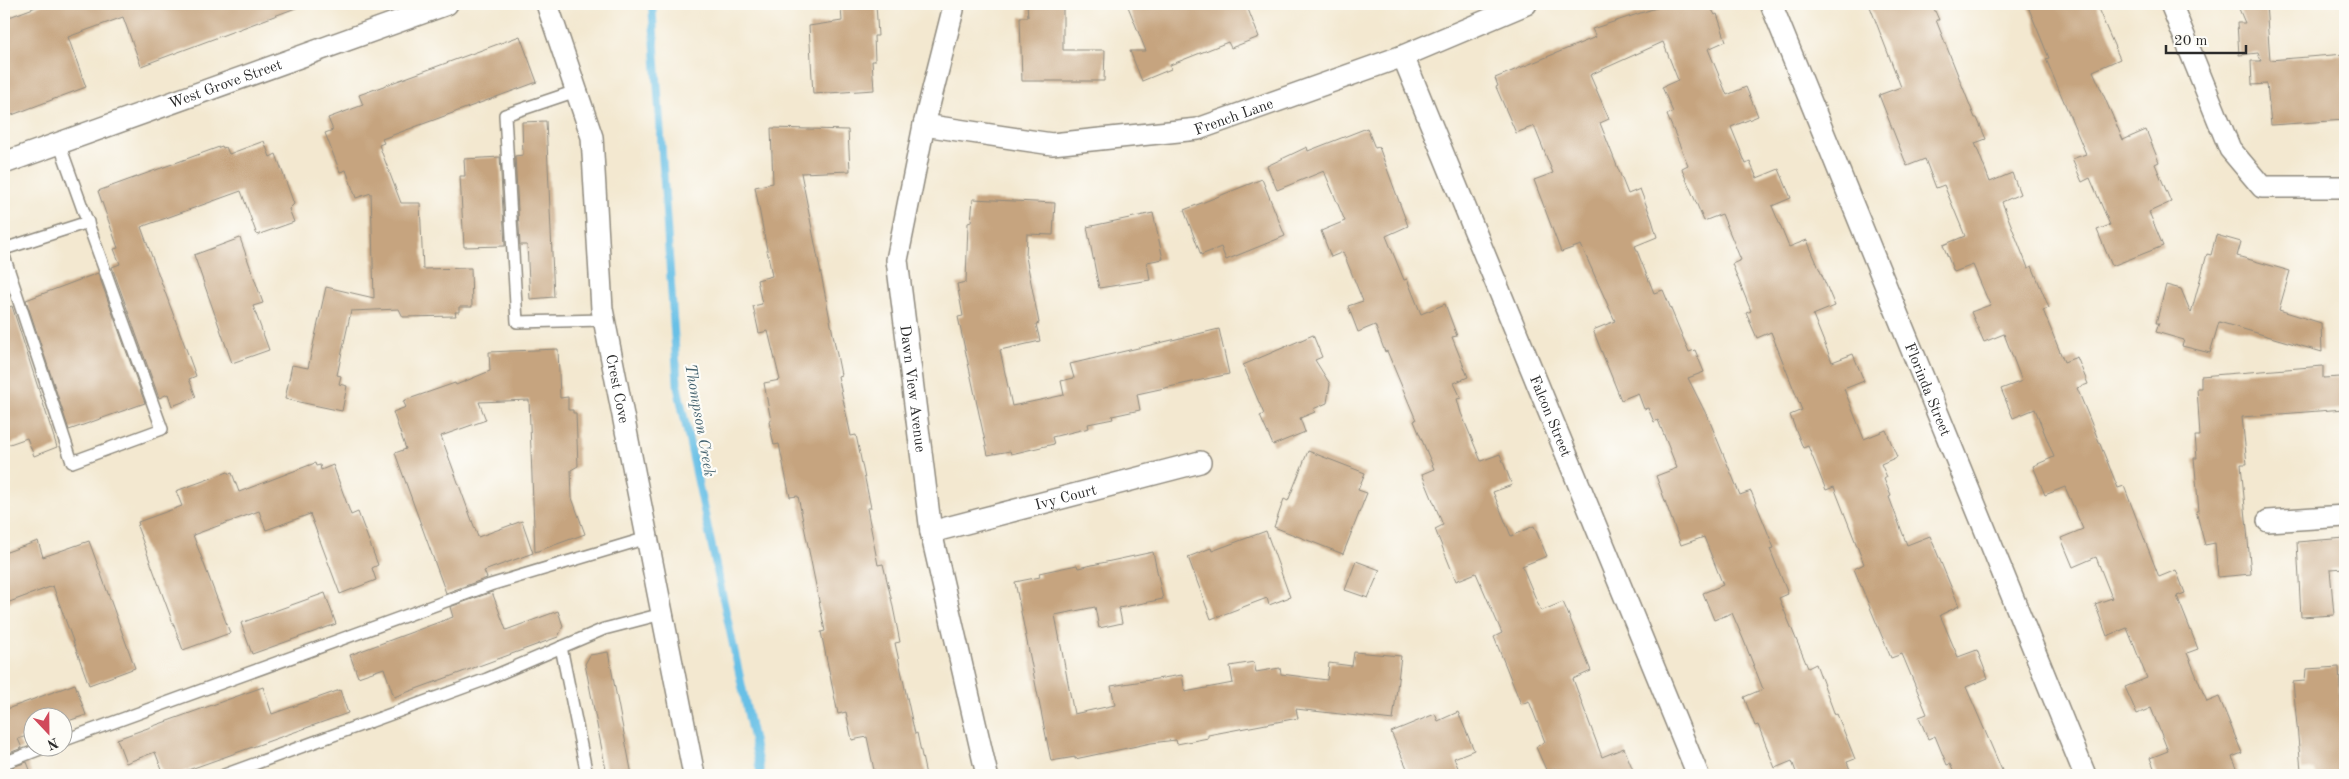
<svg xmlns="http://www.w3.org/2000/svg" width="2349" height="779" viewBox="0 0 2349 779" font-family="'Old Standard TT',serif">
	<rect width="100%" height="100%" fill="#fdfcf7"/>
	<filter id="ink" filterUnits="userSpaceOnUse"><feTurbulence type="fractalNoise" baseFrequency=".02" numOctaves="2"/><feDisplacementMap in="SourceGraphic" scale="10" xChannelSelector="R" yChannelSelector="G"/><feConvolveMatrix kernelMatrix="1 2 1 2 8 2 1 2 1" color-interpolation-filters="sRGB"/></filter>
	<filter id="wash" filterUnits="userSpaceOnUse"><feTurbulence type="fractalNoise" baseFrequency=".0096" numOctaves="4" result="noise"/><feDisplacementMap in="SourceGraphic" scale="20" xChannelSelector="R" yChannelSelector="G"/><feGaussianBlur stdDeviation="1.12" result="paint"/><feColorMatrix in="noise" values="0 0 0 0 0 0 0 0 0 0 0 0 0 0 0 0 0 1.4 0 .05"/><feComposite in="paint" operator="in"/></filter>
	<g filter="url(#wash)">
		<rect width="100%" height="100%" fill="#f3e8d0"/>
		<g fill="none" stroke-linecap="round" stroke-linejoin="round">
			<polyline stroke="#68c0e6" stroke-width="8" points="652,4 678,389 761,775"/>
		</g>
		<g id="blocks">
			<g fill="#c6a47f">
				<polygon points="44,4 301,4 301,6 141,66 123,17 68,37 86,87 4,118 4,19"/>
				<polygon points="876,4 878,36 874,36 875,61 872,61 874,90 813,94 809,26 842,21 841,7"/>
				<polygon points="1027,4 1063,4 1063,50 1105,50 1104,81 1022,81 1020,17 1028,17"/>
				<polygon points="1127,4 1246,4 1259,37 1231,48 1228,42 1170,65 1171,69 1142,81 1130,51 1146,51"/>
				<polygon points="1668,4 1709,4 1715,15 1717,14 1726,41 1708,49 1727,95 1746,87 1758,116 1731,127 1746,164 1750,162 1757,178 1779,169 1791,198 1772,206 1789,247 1807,240 1835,306 1813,315 1832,362 1853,354 1864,381 1844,389 1864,439 1886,430 1897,457 1881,464 1887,477 1884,479 1891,496 1889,497 1907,545 1930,536 1959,606 1940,615 1958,657 1977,650 1988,678 1966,687 2004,775 1955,775 1950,764 1947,765 1935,736 1928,739 1919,717 1927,714 1905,661 1902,654 1891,658 1854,569 1864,564 1834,487 1826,490 1808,446 1803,448 1790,415 1802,410 1771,332 1757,338 1746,313 1751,311 1732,264 1741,260 1722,214 1704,221 1683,172 1682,168 1688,165 1667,115 1673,112 1662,87 1678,80 1663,42 1590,75 1609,119 1600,123 1628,194 1640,189 1652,220 1657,237 1635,246 1654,293 1663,290 1689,352 1695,350 1704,372 1688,378 1710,422 1740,495 1751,491 1774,548 1770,549 1788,594 1779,598 1808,668 1816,664 1835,715 1837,714 1855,759 1847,762 1852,775 1797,775 1792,761 1775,768 1758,725 1755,726 1744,697 1763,689 1744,641 1732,613 1714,620 1703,593 1723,585 1704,537 1681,545 1656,476 1677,468 1658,420 1654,422 1648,408 1644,409 1638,393 1621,400 1593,330 1615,321 1581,245 1561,252 1534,180 1553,173 1534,126 1516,133 1496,87 1498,86 1495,78 1596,37 1592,29"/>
				<polygon points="1869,4 1932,4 1939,20 1936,20 1975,118 1977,118 1986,139 1975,143 1990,182 2012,173 2020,194 2002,202 2028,268 2032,266 2049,308 2043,310 2064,362 2077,357 2088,384 2077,388 2118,488 2124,486 2159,577 2176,570 2185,593 2177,596 2198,649 2187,653 2207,702 2219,697 2242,753 2232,757 2240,775 2157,775 2150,758 2168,751 2151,708 2137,714 2125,687 2147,678 2127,628 2107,636 2095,604 2112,598 2096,557 2073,567 2061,538 2083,529 2065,487 2045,495 2033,466 2054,457 2035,409 2013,418 2001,389 2022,381 2004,334 1984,342 1971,312 1990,305 1973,265 1954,272 1943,245 1965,236 1944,185 1936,188 1925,159 1907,166 1879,95 1901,87"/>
				<polygon points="2027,4 2096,4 2120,59 2093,71 2123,140 2146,130 2159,162 2155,164 2171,202 2149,212 2163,246 2112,266 2097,230 2110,225 2090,178 2082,182 2072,159 2086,154 2046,59 2049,58"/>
				<polygon points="2237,4 2266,4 2270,60 2345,54 2345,120 2271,125 2267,84 2252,85 2251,61 2261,61 2258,53 2239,55 2237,23 2245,23"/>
				<polygon points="520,36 537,82 382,139 384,143 379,145 401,203 420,203 423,269 471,268 472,307 459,307 459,312 455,312 456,316 403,317 399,309 351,311 337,375 341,376 339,384 347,386 342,411 285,399 292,365 308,368 326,287 374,298 371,193 356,198 346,170 340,172 325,133 333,130 328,118 363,105 359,95"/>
				<polygon points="546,121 554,297 530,299 527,245 520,245 515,156 523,155 522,122"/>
				<polygon points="771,128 848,130 850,171 801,173 841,375 838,376 851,436 856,435 871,508 867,508 878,565 883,564 892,602 900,642 895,643 915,734 917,733 926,775 875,775 867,737 852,740 846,712 838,714 821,632 825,631 798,496 790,497 779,444 774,445 769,422 771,421 764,383 780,380 768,331 759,333 753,306 762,304 757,280 772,276 755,187 773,183"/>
				<polygon points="1367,128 1375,148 1379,147 1408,226 1386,236 1404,280 1407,279 1421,314 1445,304 1457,336 1452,337 1468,377 1454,383 1461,398 1457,399 1461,413 1481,461 1500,454 1512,485 1493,492 1511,536 1534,526 1547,556 1522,566 1541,611 1563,602 1567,611 1591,671 1573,679 1602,757 1624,748 1635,775 1558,775 1555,768 1547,772 1536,747 1545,742 1529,701 1521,704 1494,637 1502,633 1476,573 1456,581 1435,529 1443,525 1422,474 1434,469 1414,421 1416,420 1387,351 1385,352 1375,325 1358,332 1348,306 1363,301 1343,252 1331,257 1321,231 1345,221 1324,171 1277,190 1267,166 1307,147 1308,151"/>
				<polygon points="264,141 270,157 276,154 294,204 289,209 294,222 257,235 241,191 141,227 196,376 189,379 196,397 172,406 168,394 159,398 112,267 120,264 114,249 118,248 98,191 222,146 223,148 226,147 229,154"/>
				<polygon points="500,157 505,246 464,247 460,176 465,176 464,159"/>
				<polygon points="1262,179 1285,236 1226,260 1221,247 1201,255 1184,210"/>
				<polygon points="973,199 1055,203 1053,235 1027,234 1026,257 1039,323 1036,324 1040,341 1000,350 1012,406 1064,395 1061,381 1074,378 1070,364 1219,329 1229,374 1137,394 1140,410 1112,416 1113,419 1088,424 1089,428 1052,437 1054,444 1011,454 1010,451 988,455 958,317 963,316 957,284 966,282 968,223 971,222"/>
				<polygon points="1153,213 1163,259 1147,262 1150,280 1099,288 1087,227"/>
				<polygon points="2216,235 2241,242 2237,256 2290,271 2279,310 2321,323 2322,352 2219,322 2210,353 2182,346 2184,340 2156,332 2159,323 2156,323 2166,285 2181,289 2191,313 2207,254 2211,255"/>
				<polygon points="240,238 263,303 253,306 269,350 232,363 194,255"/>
				<polygon points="98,273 145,403 69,430 26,300"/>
				<polygon points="12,306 57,447 34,456 27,438 4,446 4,309"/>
				<polygon points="1313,335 1322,357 1315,360 1330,384 1327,403 1313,409 1315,412 1300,418 1305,432 1273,445 1260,416 1264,414 1243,365"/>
				<polygon points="558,349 560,398 568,397 568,410 573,410 573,413 576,413 578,466 571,470 572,498 585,534 535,552 529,400 479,402 486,420 441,436 478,537 522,521 533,553 484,571 487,578 446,593 395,453 406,449 393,412 406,407 403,401 455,383 456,385 490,371 489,352"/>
				<polygon points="2323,366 2323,378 2341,377 2344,409 2242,417 2247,464 2241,464 2251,574 2218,577 2215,543 2205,545 2196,511 2199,511 2194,458 2197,458 2195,436 2200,436 2197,388 2201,388 2201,376"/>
				<polygon points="1308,451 1365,473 1358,490 1367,493 1343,554 1274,527 1284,499 1288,501"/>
				<polygon points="315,463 316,466 320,465 321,470 333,465 351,515 358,512 378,565 372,568 376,580 340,594 310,514 266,530 259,511 193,535 230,633 183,650 137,526 139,525 138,522 182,506 176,491 228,472 229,474 232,473 239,492"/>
				<polygon points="1266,531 1290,597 1269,605 1267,598 1211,619 1188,557 1211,548 1212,551"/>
				<polygon points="2345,538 2345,568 2330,569 2334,615 2301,617 2297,542"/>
				<polygon points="38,541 43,557 89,541 135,668 89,685 53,586 4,604 4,553"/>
				<polygon points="1153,552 1163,599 1119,608 1122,623 1099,628 1095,607 1055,615 1074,714 1115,705 1111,686 1182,675 1185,692 1233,683 1230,666 1254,662 1256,672 1280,668 1281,674 1327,680 1329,663 1352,666 1354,652 1401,656 1393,720 1296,709 1298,718 1208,735 1208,738 1177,744 1176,740 1151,743 1075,759 1075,757 1051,761 1015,582 1040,577 1039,573 1077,565 1078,568"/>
				<polygon points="1356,561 1380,570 1368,598 1345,590"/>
				<polygon points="492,592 506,630 558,611 563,626 558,637 394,697 384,668 358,677 350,655 453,617 450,607"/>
				<polygon points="325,593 336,624 252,654 241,623"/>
				<polygon points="608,652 632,775 607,775 585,664 590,655"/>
				<polygon points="2339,667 2345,775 2316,775 2315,769 2301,770 2293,682 2305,681 2306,669"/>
				<polygon points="75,684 86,715 62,723 62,716 32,716 32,734 18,739 22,748 4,755 4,707 7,709"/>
				<polygon points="263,687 272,714 340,690 348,713 174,775 164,775 155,752 126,763 117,739"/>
				<polygon points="1458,712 1474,750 1454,758 1461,775 1410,775 1391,732 1435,714 1438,721"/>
				<polygon points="27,762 32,775 4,775 4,770"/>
			</g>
		</g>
	</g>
	<g filter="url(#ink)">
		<use href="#blocks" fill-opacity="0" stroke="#8f8a7e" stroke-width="1"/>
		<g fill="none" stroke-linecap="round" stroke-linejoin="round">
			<g stroke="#8f8a7e" stroke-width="14">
				<g id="service">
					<polyline points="576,91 505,115 517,322 604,320"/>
					<polyline points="4,249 88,222"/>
					<polyline points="4,256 72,462 162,429 59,143"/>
					<polyline points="561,647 587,775"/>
					<polyline points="62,741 490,585 647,538"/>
					<polyline points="4,763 48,746"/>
					<polyline points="224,775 487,679 604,629 662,614"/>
				</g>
			</g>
			<g stroke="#8f8a7e" stroke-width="24">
				<g id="minor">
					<path id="s1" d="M 547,4 L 592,137 L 602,309 L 694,775"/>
					<path id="s2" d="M 952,4 L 953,10 L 924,125 L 897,260 L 931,532 L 987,775"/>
					<path id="s3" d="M 1771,4 L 2085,775"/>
					<polyline points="2171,4 2230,149 2262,187 2345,187"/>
					<path id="s4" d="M 1403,56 L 1698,775"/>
					<path id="s5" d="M 924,125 L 1052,144 L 1198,129 L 1403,56 L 1526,4"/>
					<path id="s6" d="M 4,163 L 447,4"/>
					<polyline points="2268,521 2345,516"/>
					<path id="s7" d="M 931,532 L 1200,462"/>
				</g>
			</g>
			<use href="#service" stroke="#fff" stroke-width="11"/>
			<use href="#minor" stroke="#fff" stroke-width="21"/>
		</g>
	</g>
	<g text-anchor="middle" stroke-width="4.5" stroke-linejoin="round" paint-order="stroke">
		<g font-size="15" fill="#2b2b2b" stroke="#fdfcf7">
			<text dy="5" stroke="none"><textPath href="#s6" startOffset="235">West Grove Street</textPath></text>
			<text dy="5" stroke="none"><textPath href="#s5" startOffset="314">French Lane</textPath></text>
			<text dy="5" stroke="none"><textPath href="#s1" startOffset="394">Crest Cove</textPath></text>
			<text dy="5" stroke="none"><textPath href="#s3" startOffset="416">Florinda Street</textPath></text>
			<text dy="5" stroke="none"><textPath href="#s2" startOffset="392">Dawn View Avenue</textPath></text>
			<text dy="5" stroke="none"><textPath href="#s4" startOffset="389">Falcon Street</textPath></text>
			<text dy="5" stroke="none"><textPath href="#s7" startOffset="139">Ivy Court</textPath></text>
		</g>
		<g font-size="16" font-style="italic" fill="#405f6c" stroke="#fdfcf7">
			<text transform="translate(701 420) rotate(80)" y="6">Thompson Creek</text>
		</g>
	</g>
	<rect width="2349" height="779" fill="none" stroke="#fdfcf7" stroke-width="20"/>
	<g transform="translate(48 732) rotate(158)"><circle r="24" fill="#fdfcf7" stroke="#a9a8a5"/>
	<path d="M0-4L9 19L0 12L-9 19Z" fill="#d1495b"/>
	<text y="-8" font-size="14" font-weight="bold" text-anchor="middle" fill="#2b2b2b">N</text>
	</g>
	<path d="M2166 45v8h80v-8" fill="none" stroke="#2b2b2b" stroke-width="2.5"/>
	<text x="2174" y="45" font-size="15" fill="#2b2b2b" stroke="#fdfcf7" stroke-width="4" paint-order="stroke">20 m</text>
</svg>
